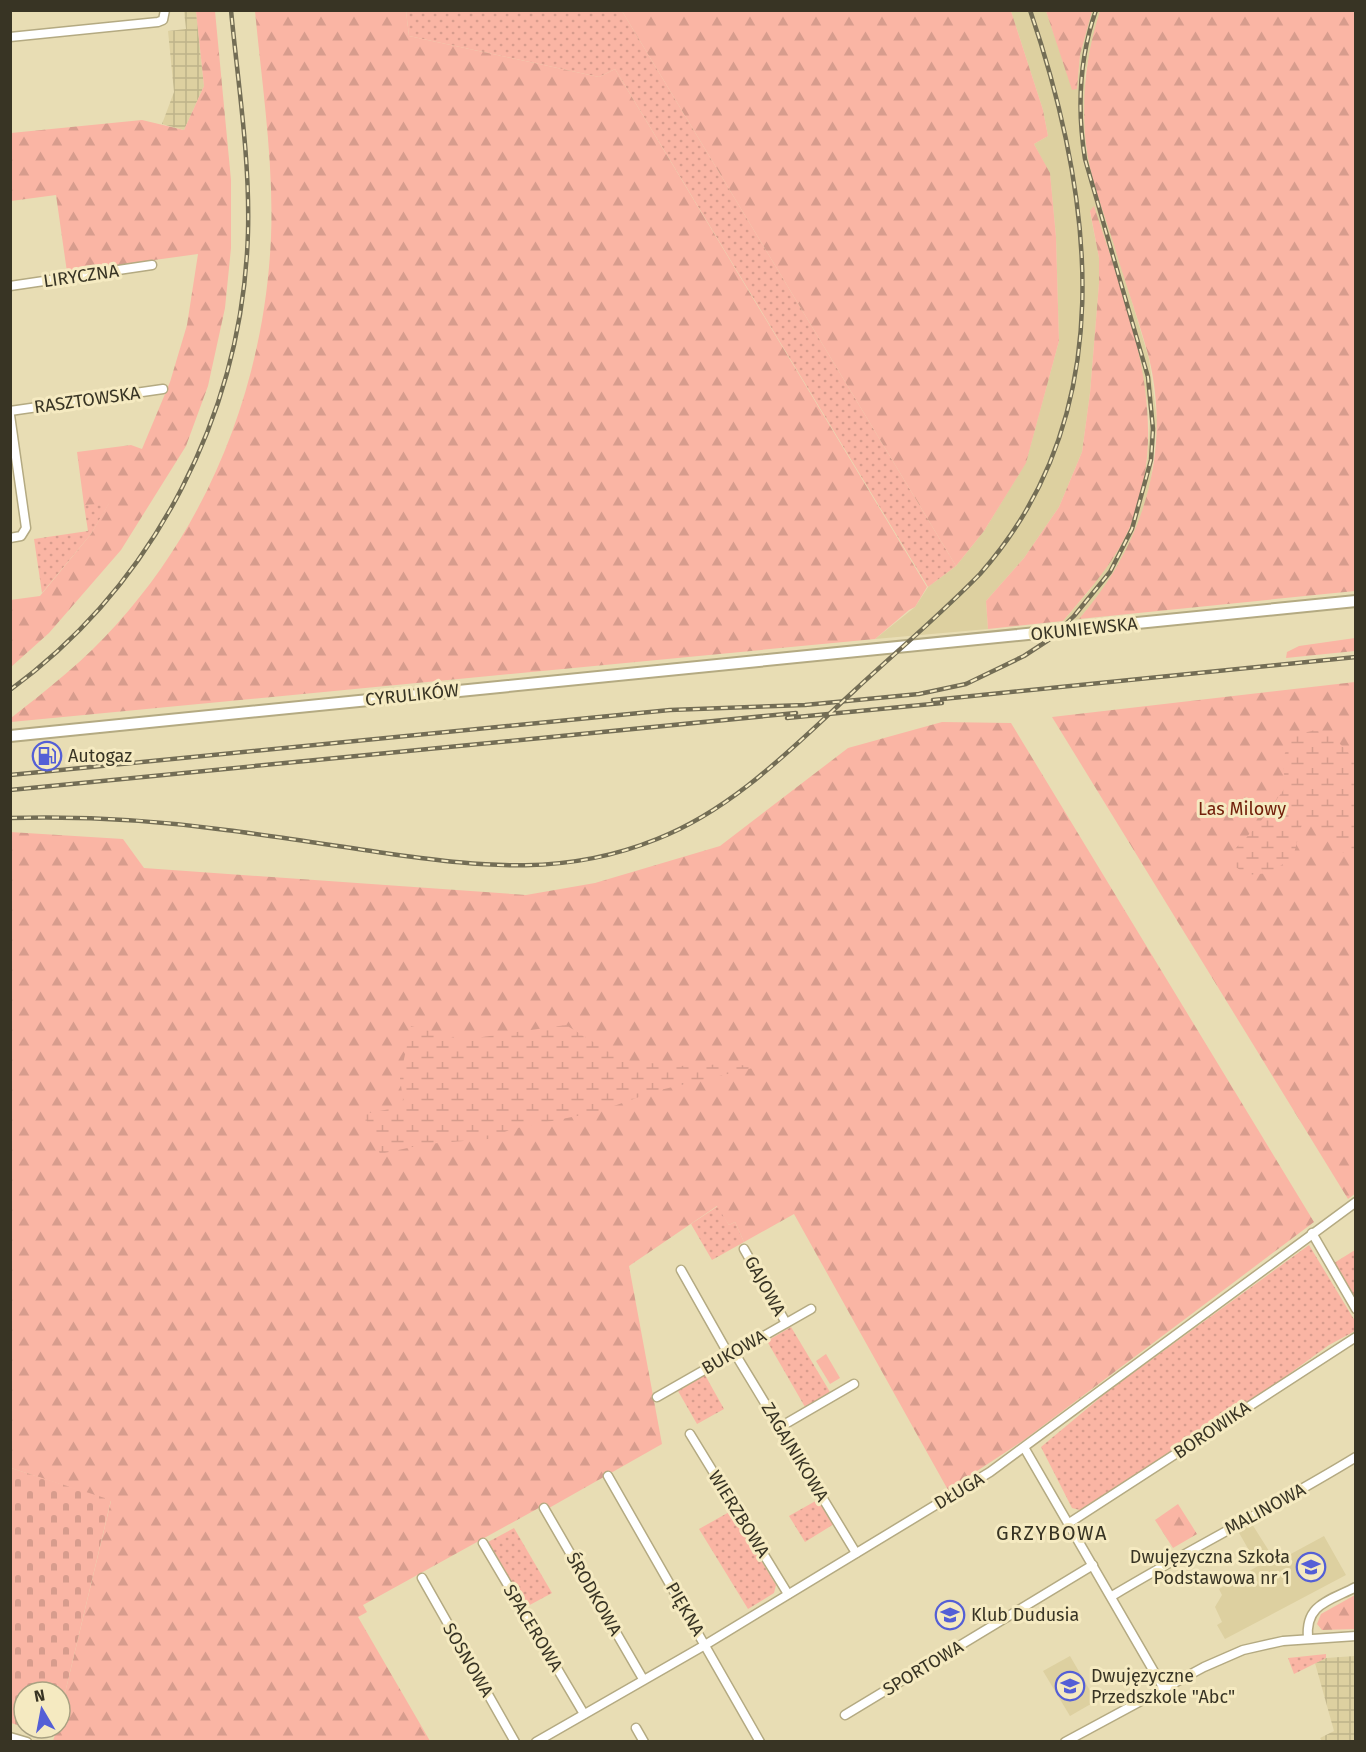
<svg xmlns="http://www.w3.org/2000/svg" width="1366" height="1752" viewBox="0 0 1366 1752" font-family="'Fira Sans',sans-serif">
	<defs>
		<pattern id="industrial-grid" width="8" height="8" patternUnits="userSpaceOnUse" patternTransform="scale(1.5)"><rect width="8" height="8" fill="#ddd0a0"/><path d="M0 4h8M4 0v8" fill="none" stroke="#beb38a"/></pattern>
		<pattern id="grass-dots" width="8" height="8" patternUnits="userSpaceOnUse" patternTransform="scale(1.5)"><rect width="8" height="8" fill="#fab5a4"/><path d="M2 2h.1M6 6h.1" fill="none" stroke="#d79c8d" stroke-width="1.8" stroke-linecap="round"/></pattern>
		<pattern id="forest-firs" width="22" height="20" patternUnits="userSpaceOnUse" patternTransform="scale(1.5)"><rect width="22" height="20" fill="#fab5a4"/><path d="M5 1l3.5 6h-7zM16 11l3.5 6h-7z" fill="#d79c8d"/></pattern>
		<pattern id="wetland-marsh" width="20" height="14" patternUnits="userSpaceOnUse" patternTransform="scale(1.5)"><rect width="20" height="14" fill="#fab5a4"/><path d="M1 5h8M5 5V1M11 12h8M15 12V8" fill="none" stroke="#d79c8d"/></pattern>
		<pattern id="cemetery-stones" width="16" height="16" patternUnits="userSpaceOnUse" patternTransform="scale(1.5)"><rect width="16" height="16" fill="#fab5a4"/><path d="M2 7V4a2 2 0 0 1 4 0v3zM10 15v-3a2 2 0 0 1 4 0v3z" fill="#d79c8d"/></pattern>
	</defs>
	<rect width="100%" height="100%" fill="#e8ddb4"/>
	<g fill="#ddd0a0">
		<polygon points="1011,11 1046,11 1073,89 1077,88 1080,55 1090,15 1092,11 1100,11 1085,74 1086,147 1149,359 1157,420 1151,480 1141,518 1122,562 1099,596 1079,619 1063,621 1089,591 1129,529 1147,462 1149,437 1150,415 1129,314 1094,207 1090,212 1099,258 1099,283 1090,393 1082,452 1059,507 1024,558 986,601 988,629 875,639 915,607 928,587 956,566 984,531 1026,462 1059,341 1056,237 1050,174 1034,144 1048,136 1043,110"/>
		<polygon points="1252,1524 1276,1562 1324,1536 1346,1575 1225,1639 1217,1625 1222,1622 1215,1607 1222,1595 1219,1589 1258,1566 1238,1531"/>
		<polygon points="1070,1656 1096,1701 1070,1716 1043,1671"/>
	</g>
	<g fill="url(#industrial-grid)">
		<polygon points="184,11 196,11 204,86 184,130 162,124 174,92 168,31 186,29"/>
		<polygon points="1355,1656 1355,1741 1322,1741 1320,1738 1334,1731 1315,1663 1326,1658"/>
	</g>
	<g fill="url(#grass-dots)">
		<polygon points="406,11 622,11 956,566 928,587 615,69 599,77 409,36"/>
		<polygon points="110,502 91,534 42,593 34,539 88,531 84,505"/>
		<polygon points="718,1206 729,1225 735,1222 744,1242 712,1260 691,1224"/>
		<polygon points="1309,1245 1355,1321 1355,1331 1329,1345 1267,1390 1080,1510 1072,1508 1041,1447 1107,1392"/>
		<polygon points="1355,1250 1355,1300 1334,1263"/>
		<polygon points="791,1327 830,1392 805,1407 767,1341"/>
		<polygon points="705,1375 724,1409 697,1424 678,1391"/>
		<polygon points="819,1499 834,1524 805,1542 789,1516"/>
		<polygon points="731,1511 776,1585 774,1593 748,1609 699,1529"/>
		<polygon points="514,1528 552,1593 526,1607 488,1542"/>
		<polygon points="1326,1654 1326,1658 1294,1674 1288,1658"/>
	</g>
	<g fill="url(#forest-firs)">
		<polygon points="196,11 215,11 231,180 231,248 225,308 208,386 186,446 121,550 49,633 11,667 10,600 40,596 91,534 109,503 84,505 77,452 131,445 142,449 170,382 187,325 198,254 67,272 56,195 11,201 11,133 142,120 184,130 204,86"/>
		<path d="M 255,11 L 406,11 L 409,36 L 599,77 L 615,69 L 927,587 L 915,607 L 909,610 L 875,639 L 11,722 L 11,718 C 48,689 85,660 116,625 C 212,519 265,379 271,237 C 274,162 262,85 255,11 Z"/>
		<polygon points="622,11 1011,11 1043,110 1048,136 1034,144 1050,173 1056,237 1059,341 1026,463 984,531 956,566"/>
		<polygon points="1046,11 1092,11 1080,55 1077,89 1072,90"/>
		<path d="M 1100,11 L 1355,11 L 1355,591 L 1079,619 C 1142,547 1172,454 1149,358 C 1139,320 1125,283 1114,245 C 1104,213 1090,178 1086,145 C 1081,99 1086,54 1100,11 Z"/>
		<path d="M 1094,206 C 1128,311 1175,421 1129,529 C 1114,563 1087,593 1063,621 L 988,629 L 986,601 L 1024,558 L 1059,507 L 1082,452 L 1090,393 L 1099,283 L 1099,258 L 1090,211 Z"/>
		<polygon points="1355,638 1355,651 1286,658 1287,652 1299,646"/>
		<polygon points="1355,682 1356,1193 1348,1199 1052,717"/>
		<polygon points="942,722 1011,723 1314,1222 1024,1440 948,1490 794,1214 744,1242 735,1222 729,1225 717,1206 629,1266 662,1444 549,1508 544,1505 363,1605 367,1612 358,1617 430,1741 53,1741 57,1728 60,1728 60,1714 111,1501 11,1468 10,832 123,839 144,868 526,895 595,883 720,846 848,748"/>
		<polygon points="1178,1504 1197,1534 1173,1548 1155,1520"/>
		<polygon points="1355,1595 1355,1629 1322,1630 1317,1624 1321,1614"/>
	</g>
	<g fill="url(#wetland-marsh)">
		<polygon points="1315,730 1333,737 1355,759 1355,853 1347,855 1332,845 1317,824 1302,824 1293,857 1270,873 1247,875 1233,865 1234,850 1258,825 1285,788 1283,758 1292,736"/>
		<polygon points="566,1025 622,1060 678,1066 732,1064 757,1067 656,1091 597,1112 512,1129 488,1139 426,1144 380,1154 364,1114 395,1108 403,1100 400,1078 411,1026 462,1040"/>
	</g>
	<polygon fill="url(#cemetery-stones)" points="11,1468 111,1500 60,1714 60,1692 24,1692 24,1727 11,1723"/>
	<polygon fill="#fab5a4" points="826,1354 840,1378 830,1384 816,1361"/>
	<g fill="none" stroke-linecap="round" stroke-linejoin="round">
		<g stroke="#b4aa82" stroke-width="11">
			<g id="minor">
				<polyline points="10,37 158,22 163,20 165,10"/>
				<polyline points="10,286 152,265"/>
				<polyline points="10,411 163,389"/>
				<polyline points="10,415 26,528 21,536 10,538"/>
				<polyline points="1312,1233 1356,1309"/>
				<polyline points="744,1249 786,1323"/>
				<polyline points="681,1270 729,1355"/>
				<polyline points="734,1352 856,1553"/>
				<polyline points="657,1397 811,1309"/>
				<polyline points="780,1427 854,1384"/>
				<polyline points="690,1434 788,1594"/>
				<polyline points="1025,1449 1164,1689"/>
				<polyline points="608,1476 760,1742"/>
				<polyline points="544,1508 643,1679"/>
				<polyline points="1069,1523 1356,1337"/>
				<polyline points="483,1543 584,1714"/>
				<polyline points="422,1578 515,1742"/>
				<path d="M 1112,1596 C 1192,1548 1276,1506 1356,1457"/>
				<path d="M 1308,1638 C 1305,1604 1329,1601 1356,1587"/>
				<polyline points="845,1715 1093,1565"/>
				<polyline points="636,1728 644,1742"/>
				<polyline points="10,1737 27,1742"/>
				<polyline points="536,1742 705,1645 990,1472 1356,1202"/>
				<polyline points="1065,1742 1204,1667 1243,1650 1283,1641 1356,1636"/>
			</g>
		</g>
		<g stroke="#b4aa82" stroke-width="14">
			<polyline id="major" points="10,736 1356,601"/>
		</g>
		<use href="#minor" stroke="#fff" stroke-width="8"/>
		<use href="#major" stroke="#fff" stroke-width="10"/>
		<g stroke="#736d55" stroke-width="4.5">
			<g id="rail">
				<path d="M 10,690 C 156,583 243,411 248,232 C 250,158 238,84 231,10"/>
				<polyline points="933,700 1356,657"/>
				<polyline points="787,718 942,703"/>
				<path d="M 10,775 L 670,710 L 805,705 L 919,694 L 966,684 L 1024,656 L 1050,639 L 1074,616 L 1110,572 L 1132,529 L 1151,460 L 1153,429 L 1148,377 L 1085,159 C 1077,109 1079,59 1096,10"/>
				<polyline points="10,790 796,713"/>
				<path d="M 10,818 C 82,816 154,820 226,830 C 281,837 336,846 391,854 C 485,867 566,876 657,839 C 734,809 794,746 854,691 C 896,652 940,615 980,574 C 1122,414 1094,198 1030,10"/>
			</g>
		</g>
		<use href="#rail" stroke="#f5eac1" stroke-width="2" stroke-dasharray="7" stroke-linecap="butt"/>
	</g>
	<defs>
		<g id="fuel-ring" transform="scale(1.5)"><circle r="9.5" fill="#f5eac1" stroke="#545fd6" stroke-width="1.5"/><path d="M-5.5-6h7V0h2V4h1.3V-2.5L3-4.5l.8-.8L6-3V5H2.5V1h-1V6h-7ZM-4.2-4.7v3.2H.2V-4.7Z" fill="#545fd6"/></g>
		<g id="school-ring" transform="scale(1.5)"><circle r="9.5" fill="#f5eac1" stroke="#545fd6" stroke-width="1.5"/><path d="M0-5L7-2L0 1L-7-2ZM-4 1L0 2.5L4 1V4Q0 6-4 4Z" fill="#545fd6"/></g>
	</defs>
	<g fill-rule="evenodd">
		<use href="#fuel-ring" x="47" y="756"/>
		<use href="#school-ring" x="1311" y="1567"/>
		<use href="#school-ring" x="950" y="1615"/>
		<use href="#school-ring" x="1070" y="1686"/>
	</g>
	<g text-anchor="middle" stroke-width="6" stroke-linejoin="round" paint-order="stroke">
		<g font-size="18" fill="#383424" stroke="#f5eac1">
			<text transform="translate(81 276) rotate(-8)" y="6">LIRYCZNA</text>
			<text transform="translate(87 400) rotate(-8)" y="6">RASZTOWSKA</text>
			<text transform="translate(1084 629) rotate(-6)" y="6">OKUNIEWSKA</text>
			<text transform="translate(412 695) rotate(-6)" y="6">CYRULIKÓW</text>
			<text transform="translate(765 1286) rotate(61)" y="6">GAJOWA</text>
			<text transform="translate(734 1352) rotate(-30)" y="6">BUKOWA</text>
			<text transform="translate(1212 1430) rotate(-34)" y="6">BOROWIKA</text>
			<text transform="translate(795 1452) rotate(59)" y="6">ZAGAJNIKOWA</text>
			<text transform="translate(959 1491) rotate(-31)" y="6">DŁUGA</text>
			<text transform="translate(1265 1509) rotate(-28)" y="6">MALINOWA</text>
			<text transform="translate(739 1514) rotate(58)" y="6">WIERZBOWA</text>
			<text transform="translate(594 1594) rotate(60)" y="6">ŚRODKOWA</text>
			<text transform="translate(685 1609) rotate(60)" y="6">PIĘKNA</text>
			<text transform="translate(533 1628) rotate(59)" y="6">SPACEROWA</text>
			<text transform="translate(468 1660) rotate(60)" y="6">SOSNOWA</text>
			<text transform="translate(923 1668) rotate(-31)" y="6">SPORTOWA</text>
		</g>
		<g font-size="18" fill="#383424" stroke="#f5eac1" text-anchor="start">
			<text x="68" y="762">Autogaz</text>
			<text x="1290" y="1563" text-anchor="end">Dwujęzyczna Szkoła<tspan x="1290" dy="21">Podstawowa nr 1</tspan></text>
			<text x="971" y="1621">Klub Dudusia</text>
			<text x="1091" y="1682">Dwujęzyczne<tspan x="1091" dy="21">Przedszkole "Abc"</tspan></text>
		</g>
		<g font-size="18" fill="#72200b" stroke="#f5eac1">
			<text x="1242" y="815">Las Milowy</text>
		</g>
		<g font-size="20" letter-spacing="1.5" fill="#383424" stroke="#f5eac1">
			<text x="1052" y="1540">GRZYBOWA</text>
		</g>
	</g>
	<rect width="1366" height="1752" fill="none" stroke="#383424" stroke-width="24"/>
	<g transform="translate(42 1710) rotate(350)"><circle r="28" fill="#f5eac1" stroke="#a9a182" stroke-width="1.5"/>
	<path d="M0-4.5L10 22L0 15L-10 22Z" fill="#545fd6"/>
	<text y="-9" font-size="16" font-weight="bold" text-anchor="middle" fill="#383424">N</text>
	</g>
</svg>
